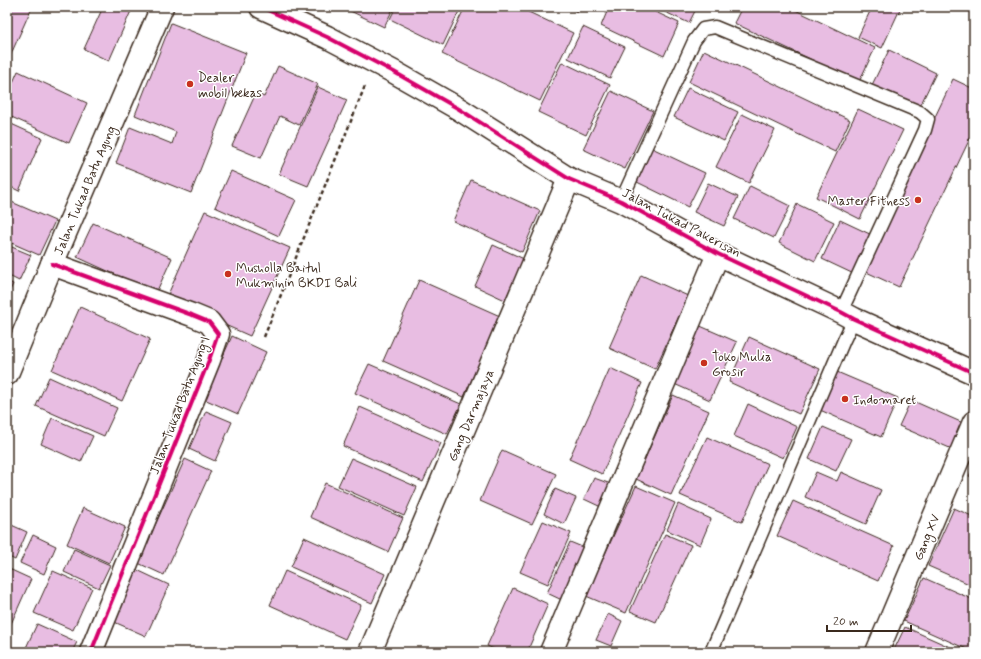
<svg xmlns="http://www.w3.org/2000/svg" width="981" height="659" viewBox="0 0 981 659" font-family="Mynerve,sans-serif">
	<rect width="100%" height="100%" fill="#fff"/>
	<filter id="ink" filterUnits="userSpaceOnUse"><feTurbulence type="fractalNoise" baseFrequency=".025" numOctaves="2"/><feDisplacementMap in="SourceGraphic" scale="8" xChannelSelector="R" yChannelSelector="G"/><feConvolveMatrix kernelMatrix="1 2 1 2 8 2 1 2 1" color-interpolation-filters="sRGB"/></filter>
	<g filter="url(#ink)">
		<g fill="#e8bde2" stroke="#3b2a1e">
			<polygon points="7,7 32,7 7,63"/>
			<polygon points="103,7 122,7 131,11 109,61 84,49"/>
			<polygon points="347,7 394,7 384,27 346,9"/>
			<polygon points="396,7 461,7 443,45 390,19"/>
			<polygon points="465,7 518,7 573,33 540,101 442,54"/>
			<polygon points="568,7 580,7 577,12"/>
			<polygon points="609,7 645,7 679,23 664,56 601,26"/>
			<polygon points="654,7 697,7 689,23"/>
			<polygon points="742,7 789,7 875,48 859,82 734,23"/>
			<polygon points="872,7 901,7 882,48 858,37"/>
			<polygon points="171,23 246,53 191,193 116,163 130,127 172,144 176,132 135,115"/>
			<polygon points="583,27 625,47 610,78 568,58"/>
			<polygon points="704,50 850,120 835,152 689,82"/>
			<polygon points="889,50 936,73 919,108 872,85"/>
			<polygon points="562,62 610,85 586,135 538,112"/>
			<polygon points="278,66 318,84 299,125 280,116 261,158 232,146 256,93 264,97"/>
			<polygon points="18,71 87,103 69,143 7,115 7,96"/>
			<polygon points="953,79 974,89 974,130 899,287 862,270"/>
			<polygon points="318,87 347,100 308,186 279,174"/>
			<polygon points="688,88 738,112 724,141 674,117"/>
			<polygon points="611,91 653,111 625,169 583,149"/>
			<polygon points="858,109 903,130 860,219 816,197"/>
			<polygon points="742,114 775,130 749,183 716,167"/>
			<polygon points="7,122 42,138 19,191 7,185"/>
			<polygon points="652,148 705,173 688,207 637,182"/>
			<polygon points="231,171 296,200 279,236 215,207"/>
			<polygon points="471,180 540,211 522,252 453,221"/>
			<polygon points="708,183 738,197 724,226 694,212"/>
			<polygon points="750,186 790,206 774,238 734,219"/>
			<polygon points="7,200 55,221 39,255 7,241"/>
			<polygon points="797,204 834,222 815,261 779,243"/>
			<polygon points="205,211 290,248 250,336 166,299"/>
			<polygon points="840,220 874,236 856,275 822,259"/>
			<polygon points="93,223 172,258 156,293 77,257"/>
			<polygon points="7,245 31,255 19,281 7,275"/>
			<polygon points="493,245 524,259 505,300 475,286"/>
			<polygon points="641,275 688,296 655,369 609,348"/>
			<polygon points="419,280 500,316 464,397 383,361"/>
			<polygon points="7,281 13,284 7,297"/>
			<polygon points="80,307 150,339 122,401 52,370"/>
			<polygon points="698,325 737,342 710,400 672,383"/>
			<polygon points="232,336 266,352 238,414 204,399"/>
			<polygon points="749,337 820,369 799,414 729,382"/>
			<polygon points="369,364 461,404 447,434 355,393"/>
			<polygon points="610,368 642,383 602,474 569,459"/>
			<polygon points="837,372 898,398 881,437 820,410"/>
			<polygon points="49,377 117,408 104,436 36,406"/>
			<polygon points="673,395 709,411 671,495 636,479"/>
			<polygon points="911,400 963,423 952,449 899,426"/>
			<polygon points="748,404 797,427 783,458 734,436"/>
			<polygon points="360,407 441,443 423,482 343,446"/>
			<polygon points="206,411 232,422 215,461 189,449"/>
			<polygon points="52,418 93,436 81,462 41,444"/>
			<polygon points="823,427 851,439 836,471 809,459"/>
			<polygon points="707,437 768,464 742,522 680,495"/>
			<polygon points="502,450 556,474 532,524 480,501"/>
			<polygon points="351,458 417,487 404,516 338,486"/>
			<polygon points="185,459 211,471 164,575 138,563"/>
			<polygon points="974,466 974,478 969,476"/>
			<polygon points="816,472 837,481 841,472 881,490 866,524 805,497"/>
			<polygon points="594,478 611,484 601,507 584,499"/>
			<polygon points="325,483 403,518 388,552 310,517"/>
			<polygon points="636,486 675,503 626,613 586,596"/>
			<polygon points="555,489 576,498 564,524 544,514"/>
			<polygon points="793,501 894,546 878,581 777,536"/>
			<polygon points="678,504 711,519 700,545 667,530"/>
			<polygon points="83,508 125,527 109,563 67,544"/>
			<polygon points="954,508 974,517 974,572 969,584 928,566"/>
			<polygon points="543,521 571,533 548,584 520,572"/>
			<polygon points="7,523 27,532 15,560 7,556"/>
			<polygon points="665,534 691,545 656,622 630,611"/>
			<polygon points="33,535 56,546 44,574 20,563"/>
			<polygon points="304,537 385,574 372,603 291,567"/>
			<polygon points="570,542 587,549 564,601 547,593"/>
			<polygon points="74,549 110,565 99,588 64,572"/>
			<polygon points="7,568 31,579 10,626 7,625"/>
			<polygon points="135,569 169,585 146,636 112,621"/>
			<polygon points="53,571 92,588 73,630 34,613"/>
			<polygon points="285,571 361,605 345,639 270,605"/>
			<polygon points="924,578 974,600 974,644 971,651 904,621"/>
			<polygon points="513,588 548,604 527,652 501,652 487,646"/>
			<polygon points="608,614 622,621 611,646 596,640"/>
			<polygon points="37,624 77,642 72,652 24,652"/>
			<polygon points="905,627 961,652 893,652"/>
			<polygon points="101,647 113,652 98,652"/>
		</g>
		<g fill="none" stroke-linecap="round" stroke-linejoin="round">
			<g stroke="#3b2a1e" stroke-width="15">
				<g id="service">
					<polyline points="621,201 694,41 703,29 715,27 920,112 928,119 925,130 841,312"/>
					<polyline points="711,652 844,340 854,319"/>
				</g>
			</g>
			<g stroke="#3b2a1e" stroke-width="25">
				<g id="minor">
					<polyline points="52,264 192,315 209,322 218,334 209,360 91,652"/>
					<polyline points="7,374 52,264 162,7"/>
					<polyline points="370,652 569,179"/>
					<polyline points="551,652 718,254"/>
					<polyline points="877,652 974,422"/>
				</g>
			</g>
			<g stroke="#3b2a1e" stroke-width="25">
				<polyline id="tertiary" points="261,7 327,37 394,72 459,109 569,179 621,201 718,254 841,312 854,319 974,373"/>
			</g>
			<polyline stroke="#3b2a1e" stroke-width="2.5" stroke-dasharray="4 3" stroke-linecap="butt" points="264,337 365,86"/>
			<use href="#service" stroke="#fff" stroke-width="12"/>
			<use href="#minor" stroke="#fff" stroke-width="22"/>
			<use href="#tertiary" stroke="#fff" stroke-width="22"/>
			<g stroke="#fff" stroke-width="6">
				<g id="cycleway">
					<polyline points="261,7 327,37 394,72 459,109 569,179 621,201 718,254 841,312 854,319 974,373"/>
					<polyline points="52,264 192,315 209,322 218,334 209,360 91,652"/>
				</g>
			</g>
			<use href="#cycleway" stroke="#d6006c" stroke-width="4"/>
		</g>
	</g>
	<g fill="#c8321e" stroke="#fff" stroke-width="1.5">
		<circle cx="190" cy="84" r="4"/>
		<circle cx="918" cy="200" r="4"/>
		<circle cx="228" cy="274" r="4"/>
		<circle cx="704" cy="363" r="4"/>
		<circle cx="845" cy="399" r="4"/>
	</g>
	<g text-anchor="middle" stroke-width="3" stroke-linejoin="round" paint-order="stroke">
		<g font-size="13" fill="#3b2a1e" stroke="#fff" text-anchor="start">
			<text x="198" y="82">Dealer<tspan x="198" dy="15">mobil bekas</tspan></text>
			<text x="910" y="205" text-anchor="end">Master Fitness</text>
			<text x="236" y="272">Musholla Baitul<tspan x="236" dy="15">Mukminin BKDI Bali</tspan></text>
			<text x="712" y="361">Toko Mulia<tspan x="712" dy="15">Grosir</tspan></text>
			<text x="853" y="404">Indomaret</text>
		</g>
		<g font-size="13" fill="#3b2a1e" stroke="#fff">
			<text transform="translate(84 190) rotate(-67)" y="5">Jalan Tukad Batu Agung</text>
			<text transform="translate(682 222) rotate(28)" y="5">Jalan Tukad Pakerisan</text>
			<text transform="translate(179 405) rotate(-69)" y="5">Jalan Tukad Batu Agung I</text>
			<text transform="translate(470 415) rotate(-67)" y="5">Gang Darmajaya</text>
			<text transform="translate(926 537) rotate(-67)" y="5">Gang XV</text>
		</g>
	</g>
	<rect width="981" height="659" fill="none" stroke="#fff" stroke-width="24"/>
	<rect x="12" y="12" width="957" height="635" fill="none" stroke="#3b2a1e" stroke-width="1.5" filter="url(#ink)"/>
	<path d="M827 625v6h84v-6" fill="none" stroke="#3b2a1e" stroke-width="2"/>
	<text x="833" y="625" font-size="12" fill="#3b2a1e" stroke="#ffffff" stroke-width="3" paint-order="stroke">20 m</text>
</svg>
